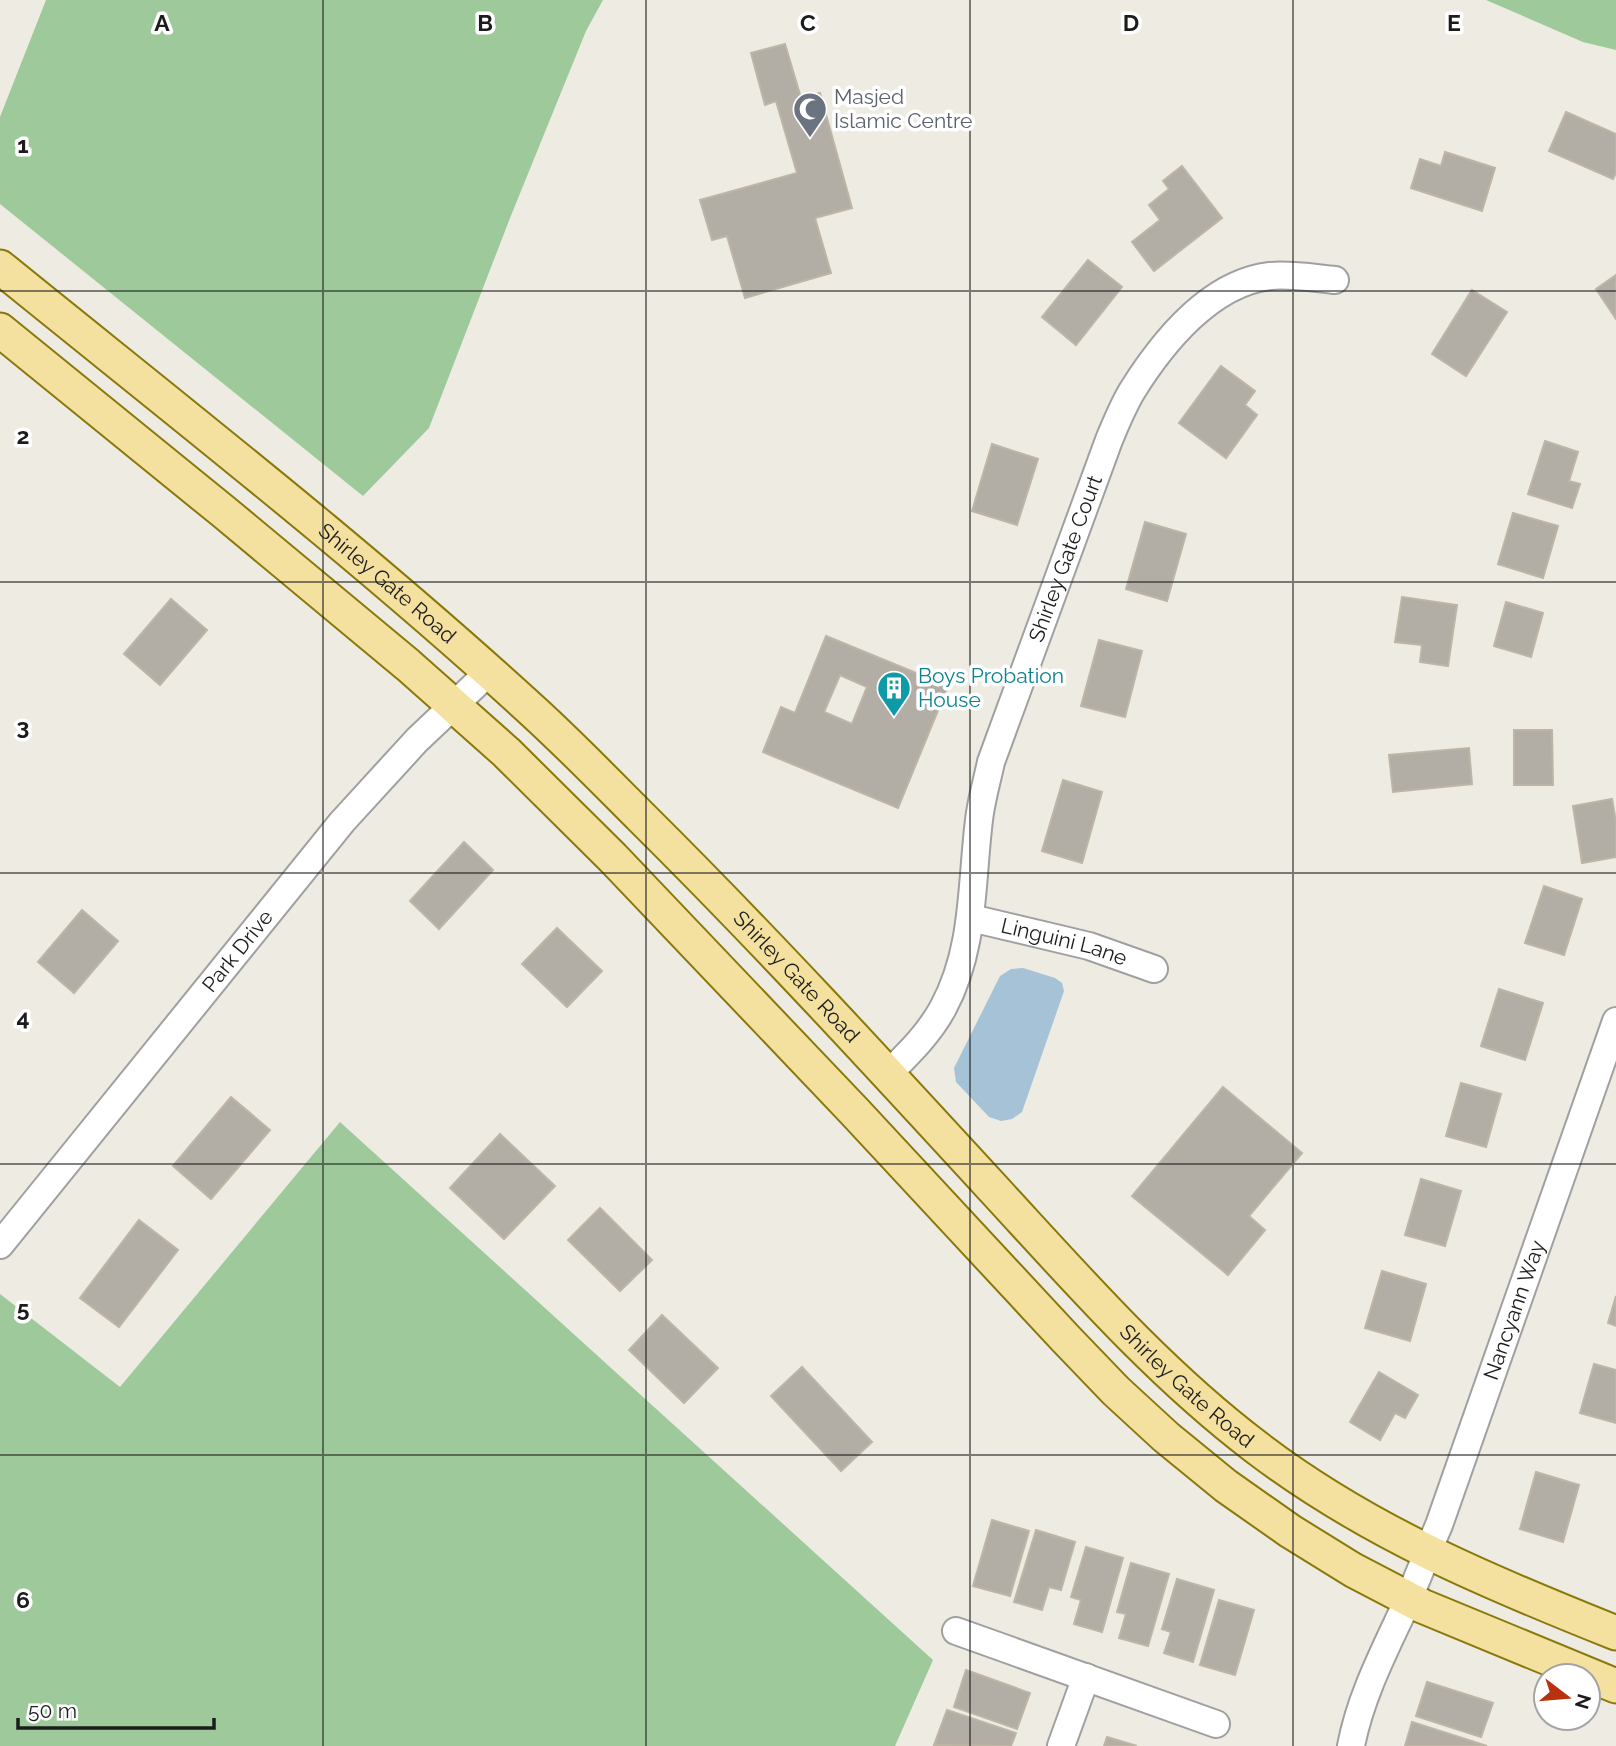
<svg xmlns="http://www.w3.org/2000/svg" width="1616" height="1746" viewBox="0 0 1616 1746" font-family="Raleway,sans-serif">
	<rect width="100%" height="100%" fill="#edebe2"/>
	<g fill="#9ec99a">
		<polygon points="46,0 603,0 586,31 510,218 429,428 363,496 0,204 0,117"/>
		<polygon points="1486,0 1616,0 1616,50 1583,42"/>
		<polygon points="340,1122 933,1660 895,1746 0,1746 0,1294 120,1387"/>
	</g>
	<polygon fill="#a6c2d7" points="1023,968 1055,978 1062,983 1064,991 1022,1112 1012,1119 1001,1121 989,1117 956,1082 954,1068 1000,976 1011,969"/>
	<g fill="#b2ada5" stroke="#bdb5a6" stroke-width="2" fill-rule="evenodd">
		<polygon points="785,44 801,98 820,93 852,208 815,218 831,273 745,298 727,236 712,240 700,200 797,173 776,101 765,105 751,53"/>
		<polygon points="1566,112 1616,134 1616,173 1613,179 1549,151"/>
		<polygon points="1445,152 1495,168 1482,211 1411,188 1420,159 1441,166"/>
		<polygon points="1182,166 1222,218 1154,271 1132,242 1160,220 1149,205 1169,189 1163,181"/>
		<polygon points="1088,260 1122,287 1076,345 1042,317"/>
		<polygon points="1616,275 1616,319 1596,289"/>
		<polygon points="1472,290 1507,312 1466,376 1432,354"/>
		<polygon points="1221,366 1255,391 1245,405 1257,415 1226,458 1179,423"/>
		<polygon points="1545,441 1578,452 1569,481 1580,484 1572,508 1528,494"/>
		<polygon points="992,444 1038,459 1017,525 972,511"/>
		<polygon points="1513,513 1558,526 1543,578 1498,564"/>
		<polygon points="1145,522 1186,534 1167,601 1126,589"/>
		<polygon points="1402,597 1457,605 1448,666 1420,662 1422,645 1395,642"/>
		<polygon points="171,599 207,630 160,685 124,654"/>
		<polygon points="1506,602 1543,613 1531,657 1494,646"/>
		<path d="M 826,636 L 948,686 L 898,808 L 763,752 L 781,707 L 795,713 ZM 840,675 L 867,687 L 852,724 L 824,712 Z"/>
		<polygon points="1099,640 1142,651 1125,717 1081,706"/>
		<polygon points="1514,730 1552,730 1553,785 1514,785"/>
		<polygon points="1469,748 1472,784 1393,792 1389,755"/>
		<polygon points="1063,780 1102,792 1082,863 1042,851"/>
		<polygon points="1612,799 1616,822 1616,857 1582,863 1573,806"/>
		<polygon points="464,842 493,870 439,929 410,901"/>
		<polygon points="1544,886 1582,899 1564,955 1525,943"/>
		<polygon points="82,910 118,941 74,993 38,962"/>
		<polygon points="557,928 602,971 567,1007 522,964"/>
		<polygon points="1499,989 1543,1003 1525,1060 1481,1046"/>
		<polygon points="1461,1083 1501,1094 1486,1147 1446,1136"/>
		<polygon points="1223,1087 1302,1153 1249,1216 1265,1230 1228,1275 1132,1196"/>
		<polygon points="231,1097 270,1130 211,1199 173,1166"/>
		<polygon points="500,1134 555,1186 504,1239 450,1188"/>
		<polygon points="1421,1179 1461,1191 1445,1246 1405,1235"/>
		<polygon points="600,1208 652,1260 620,1291 568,1240"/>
		<polygon points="139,1220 178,1250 119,1327 80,1298"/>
		<polygon points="1382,1271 1426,1284 1410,1341 1365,1328"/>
		<polygon points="1616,1296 1616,1326 1608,1323"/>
		<polygon points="662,1315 718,1368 684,1403 629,1350"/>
		<polygon points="1594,1364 1616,1370 1616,1423 1580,1413"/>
		<polygon points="802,1367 872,1442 841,1471 771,1396"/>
		<polygon points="1379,1372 1418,1395 1405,1418 1395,1413 1380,1440 1350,1422"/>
		<polygon points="1536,1472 1579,1485 1563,1542 1520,1529"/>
		<polygon points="992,1520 1029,1531 1010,1596 973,1586"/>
		<polygon points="1036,1530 1075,1542 1061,1590 1049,1587 1042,1610 1014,1602"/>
		<polygon points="1086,1547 1123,1558 1102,1632 1074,1624 1081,1600 1071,1597"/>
		<polygon points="1131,1563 1169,1574 1148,1646 1119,1638 1126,1614 1117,1612"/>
		<polygon points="1177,1579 1214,1590 1193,1662 1164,1653 1171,1632 1162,1629"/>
		<polygon points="1219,1600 1254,1610 1235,1675 1200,1665"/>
		<polygon points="966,1670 1030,1693 1017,1729 954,1707"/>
		<polygon points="1427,1682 1493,1703 1481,1737 1416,1716"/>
		<polygon points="947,1710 1016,1733 1011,1746 934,1745"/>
		<polygon points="1412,1722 1487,1746 1405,1746"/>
		<polygon points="1107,1737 1137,1746 1104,1746"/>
	</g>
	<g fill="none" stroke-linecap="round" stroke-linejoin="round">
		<g stroke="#a0a0a0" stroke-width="30">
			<g id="minor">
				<path id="s1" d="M 971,918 L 1089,946 L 1154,969"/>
				<path id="s2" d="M 888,1074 C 908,1054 929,1034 943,1008 C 975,949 971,885 979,820 C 981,801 987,781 991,762 L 1109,440 C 1116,423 1123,406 1132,391 C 1162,343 1210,283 1270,276 C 1291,274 1314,278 1335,280"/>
				<path id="s3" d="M 0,1245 L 342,822 L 417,740 L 489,672"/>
				<polyline points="956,1631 1216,1724"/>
				<polyline points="1061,1746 1086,1677"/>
				<path id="s4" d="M 1351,1746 C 1361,1694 1386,1648 1408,1600 C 1419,1575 1428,1550 1439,1525 L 1616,1021"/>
			</g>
		</g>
		<g stroke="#89790b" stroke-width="37">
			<g id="major">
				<path id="s5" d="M 0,267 C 180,413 364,556 535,713 C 572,747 607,783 642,818 C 761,936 875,1060 989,1184 C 1074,1276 1156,1371 1256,1447 C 1366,1531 1488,1582 1616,1633"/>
				<polyline points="0,330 224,512 408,665 506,752 613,858 854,1111 1066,1339 1116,1391 1166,1437 1226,1486 1290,1531 1353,1570 1422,1606 1616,1686"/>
			</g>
		</g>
		<use href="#minor" stroke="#fff" stroke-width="26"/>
		<use href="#major" stroke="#f4e1a0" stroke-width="33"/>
	</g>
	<path fill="none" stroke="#1c1c1c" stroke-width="2" stroke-opacity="0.55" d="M 323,0 L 323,1746M 646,0 L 646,1746M 970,0 L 970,1746M 1293,0 L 1293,1746M 0,291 L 1616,291M 0,582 L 1616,582M 0,873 L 1616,873M 0,1164 L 1616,1164M 0,1455 L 1616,1455"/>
	<defs>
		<g id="mosque-pin" transform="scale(1.75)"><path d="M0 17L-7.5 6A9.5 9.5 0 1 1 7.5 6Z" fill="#6b7280" stroke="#fff"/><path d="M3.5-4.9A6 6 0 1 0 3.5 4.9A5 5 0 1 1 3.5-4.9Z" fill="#fff"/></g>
		<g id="building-pin" transform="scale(1.75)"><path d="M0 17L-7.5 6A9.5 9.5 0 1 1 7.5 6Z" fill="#0f9aa8" stroke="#fff"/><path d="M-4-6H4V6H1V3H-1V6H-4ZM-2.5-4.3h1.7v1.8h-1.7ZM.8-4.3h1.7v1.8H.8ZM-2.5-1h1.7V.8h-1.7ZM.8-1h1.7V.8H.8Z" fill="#fff"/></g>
	</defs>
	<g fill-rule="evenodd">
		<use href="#mosque-pin" x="810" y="109"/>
		<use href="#building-pin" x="894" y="688"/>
	</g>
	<g text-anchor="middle" stroke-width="7" stroke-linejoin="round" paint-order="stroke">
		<g font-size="21" fill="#5b616d" stroke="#fff" text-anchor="start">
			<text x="834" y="104">Masjed<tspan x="834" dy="24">Islamic Centre</tspan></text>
		</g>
		<g font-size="21" fill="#1c1c1c" stroke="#fff">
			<text dy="7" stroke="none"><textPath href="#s2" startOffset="555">Shirley Gate Court</textPath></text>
			<text dy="7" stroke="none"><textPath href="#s5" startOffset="500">Shirley Gate Road</textPath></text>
			<text dy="7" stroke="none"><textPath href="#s1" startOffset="96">Linguini Lane</textPath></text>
			<text dy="7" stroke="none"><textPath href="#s3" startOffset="378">Park Drive</textPath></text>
			<text dy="7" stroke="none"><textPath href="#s5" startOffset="1068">Shirley Gate Road</textPath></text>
			<text dy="7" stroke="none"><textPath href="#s4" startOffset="466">Nancyann Way</textPath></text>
			<text dy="7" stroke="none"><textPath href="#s5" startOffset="1634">Shirley Gate Road</textPath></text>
		</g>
		<g font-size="21" fill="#0d838f" stroke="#fff" text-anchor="start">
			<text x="918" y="683">Boys Probation<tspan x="918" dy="24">House</tspan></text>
		</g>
	</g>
	<g font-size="23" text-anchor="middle" font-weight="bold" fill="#1c1c1c" stroke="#fff" stroke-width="7" stroke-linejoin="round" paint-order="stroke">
		<text x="162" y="31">A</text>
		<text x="485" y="31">B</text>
		<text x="808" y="31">C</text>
		<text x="1131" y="31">D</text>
		<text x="1454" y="31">E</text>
		<text x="23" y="153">1</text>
		<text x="23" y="444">2</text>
		<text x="23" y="735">3</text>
		<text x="23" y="1026">4</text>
		<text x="23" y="1317">5</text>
		<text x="23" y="1608">6</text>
	</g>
	<g transform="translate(1567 1697) rotate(106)"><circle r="33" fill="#ffffff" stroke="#a4a4a4" stroke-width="2"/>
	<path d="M0-5L12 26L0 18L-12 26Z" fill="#b9320f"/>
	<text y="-10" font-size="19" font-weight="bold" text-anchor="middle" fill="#1c1c1c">N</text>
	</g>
	<path d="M18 1718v10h196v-10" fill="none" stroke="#1c1c1c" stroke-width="3.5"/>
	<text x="28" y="1718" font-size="21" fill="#1c1c1c" stroke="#ffffff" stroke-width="5" paint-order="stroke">50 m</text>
</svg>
